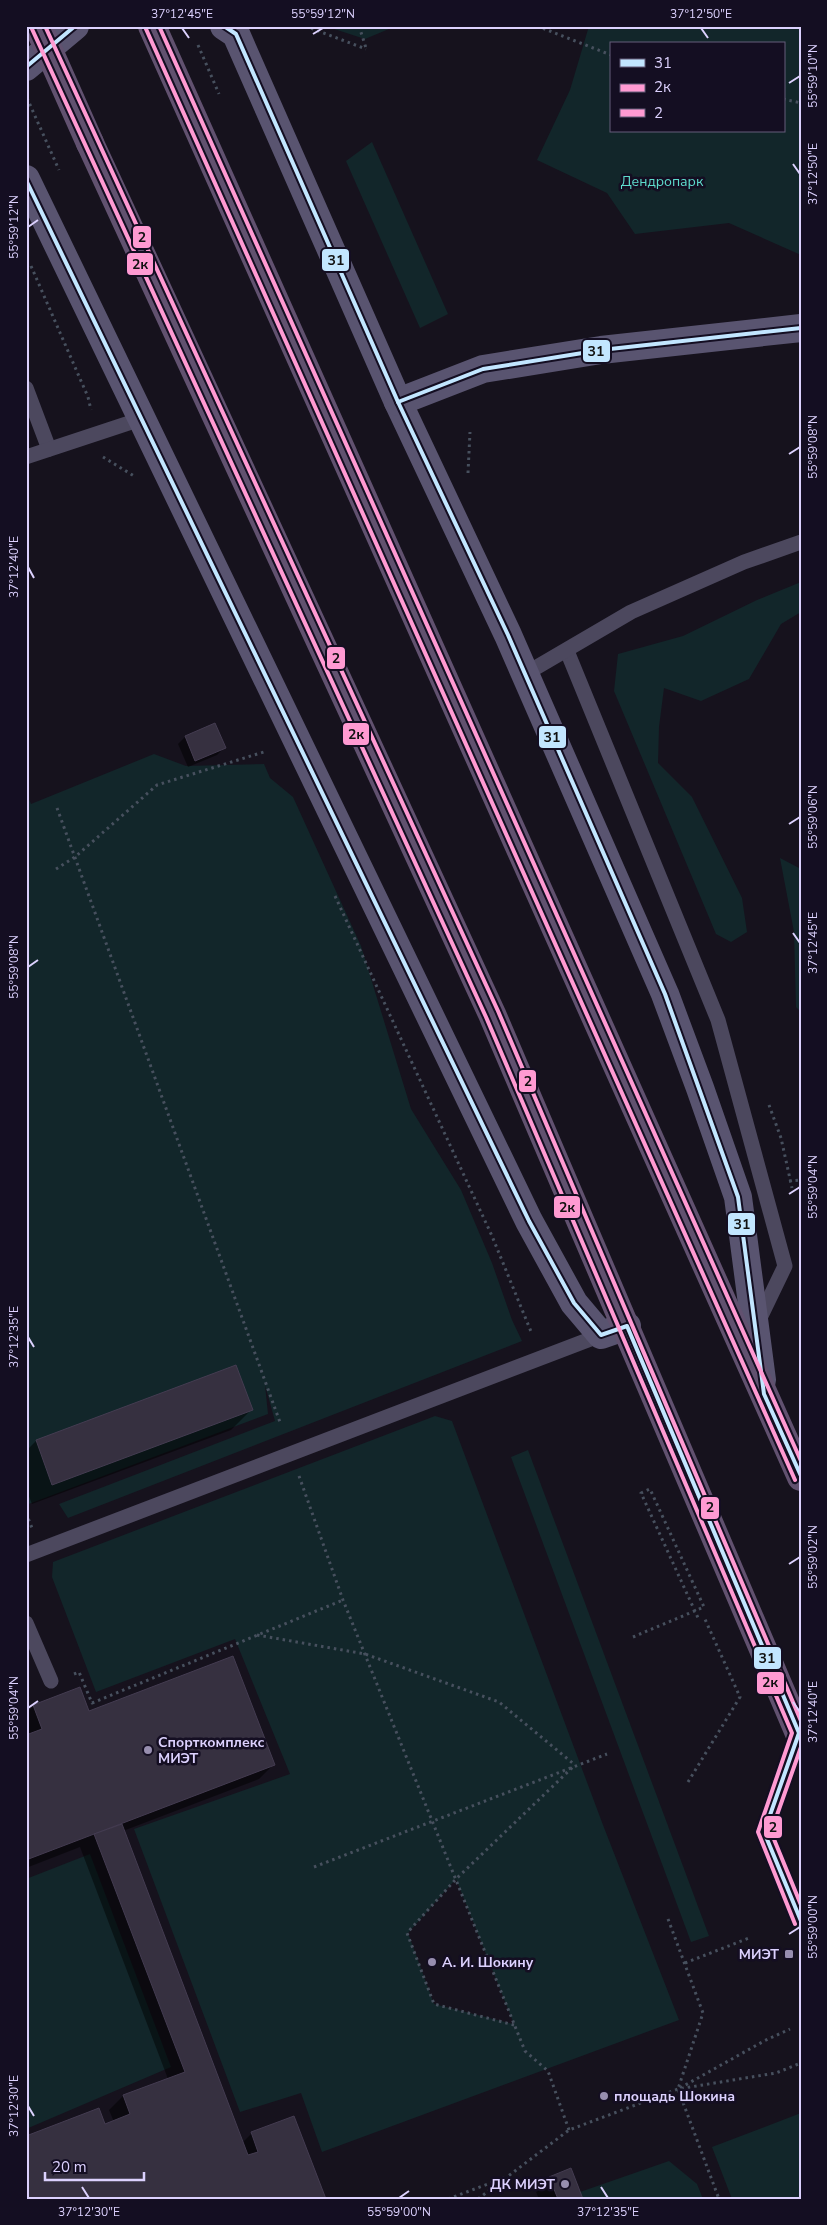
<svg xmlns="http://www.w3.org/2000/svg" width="827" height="2225" viewBox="0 0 827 2225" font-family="'Nunito Sans',sans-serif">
	<rect width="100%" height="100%" fill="#16121d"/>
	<g fill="#12262a" fill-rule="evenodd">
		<polygon points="325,26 396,26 365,39"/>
		<path d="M 589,26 L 801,26 L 801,255 L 729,223 L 635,234 L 607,193 L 537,160 L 570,90 ZM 611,44 L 783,44 L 783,131 L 611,131 Z"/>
		<polygon points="372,142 448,314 420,328 346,161"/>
		<polygon points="801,582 801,612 781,624 749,679 701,701 664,688 659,727 658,763 692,797 742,898 747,932 731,942 716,934 614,691 618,654 683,636 757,600"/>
		<polygon points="154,754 186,766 264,764 270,778 293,797 361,946 411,1109 461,1190 492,1263 512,1320 522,1341 68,1518 59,1504 275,1421 265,1385 268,1414 26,1505 26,792 31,804"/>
		<polygon points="780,858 801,869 801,1012 796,1007 794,932"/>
		<path d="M 435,1416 L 452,1421 L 603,1825 L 679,2020 L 322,2152 L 301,2093 L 240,2112 L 134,1829 L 290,1774 L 235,1639 L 96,1692 L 52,1577 L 53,1562 ZM 456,1879 L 514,2024 L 513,2024 L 434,2004 L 408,1933 Z"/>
		<polygon points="528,1450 709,1936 691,1942 511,1457"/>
		<polygon points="90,1854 171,2067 26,2129 26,1879"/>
		<polygon points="801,2113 801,2199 732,2199 712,2147"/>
		<polygon points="669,2161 697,2184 703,2199 583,2199 580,2192"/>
	</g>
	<g fill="#0007">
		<polygon points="185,737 224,748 217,755 188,767 178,744"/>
		<polygon points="235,1367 251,1410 231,1430 32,1504 26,1489 26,1451 36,1441"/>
		<polygon points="34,1706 89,1712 273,1765 259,1779 123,1831 242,2143 251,2134 293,2117 324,2199 104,2126 114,2122 109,2110 123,2096 168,2079 80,1847 26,1868 26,1713"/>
		<polygon points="550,2178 581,2199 539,2199 536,2192"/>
	</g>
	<g fill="#363040" stroke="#443c51">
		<polygon points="215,723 226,748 195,761 185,736"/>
		<polygon points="236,1365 253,1410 52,1485 36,1440"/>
		<polygon points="233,1656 275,1765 26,1860 26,1735 42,1729 33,1705 80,1687 89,1711"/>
		<polygon points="122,1824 248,2155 258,2152 251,2132 294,2116 326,2199 26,2199 26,2136 99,2108 105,2124 130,2114 123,2095 185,2072 94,1834"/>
		<polygon points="571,2168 583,2199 558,2199 549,2177"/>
	</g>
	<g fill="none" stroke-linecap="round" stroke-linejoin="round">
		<g stroke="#47505e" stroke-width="3" stroke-dasharray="2.5 4" stroke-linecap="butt">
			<polyline points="305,26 366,49"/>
			<polyline points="359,26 366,48"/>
			<polyline points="537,26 611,55"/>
			<polyline points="198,45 219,94"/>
			<polyline points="27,98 59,170"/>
			<polyline points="783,99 801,103"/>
			<polyline points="31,266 88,397 91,410"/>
			<polyline points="103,457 134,476"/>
			<polyline points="468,473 470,432"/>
			<polyline points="57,808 281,1425"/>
			<polyline points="56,869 75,857 157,785 267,751"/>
			<polyline points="335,896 492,1236 532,1334"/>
			<polyline points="769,1105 781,1138 792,1188"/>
			<polyline points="789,1181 801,1180"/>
			<polyline points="299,1476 343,1600 525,2051 548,2071 569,2130"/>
			<polyline points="26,1513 32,1528"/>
			<polyline points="257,1635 365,1654 499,1702 575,1765"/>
			<polyline points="633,1637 704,1607 650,1489 641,1493 699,1620"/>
			<polyline points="74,1674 79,1672 92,1703 343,1600"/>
			<polyline points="688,1782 740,1697 704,1617"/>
			<polyline points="314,1867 607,1754"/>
			<polyline points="668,1919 703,2013 678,2089 719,2199"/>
			<polyline points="685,1963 749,1938"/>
			<polyline points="514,2025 434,2004 407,1933 456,1879 575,1765"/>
			<polyline points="680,2088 764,2041 790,2029"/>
			<polyline points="448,2199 504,2178"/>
			<polyline points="478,2199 569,2130 678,2089 776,2073 801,2063"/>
		</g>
		<g stroke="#4c485e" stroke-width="15">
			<polyline points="26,388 49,449"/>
			<polyline points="26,457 141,419"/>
			<polyline points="567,651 718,1020 785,1266 758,1322"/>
			<polyline points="525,674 631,612 744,562 801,542"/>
			<polyline points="26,1555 601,1335"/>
			<polyline points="26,1623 51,1681"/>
			<polyline points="799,1733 764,1832 801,1922"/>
		</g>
		<g stroke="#595470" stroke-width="28">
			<polyline points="224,26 236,34 398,402 508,635 665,994 700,1088 738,1197 762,1380"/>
			<polyline points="26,67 75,26"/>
			<polyline points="26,179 529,1221 574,1303 601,1335 627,1326"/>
			<polyline points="398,402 483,369 601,350 801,328"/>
		</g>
		<g stroke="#61516f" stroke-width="28">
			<polyline points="152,26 801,1477"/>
			<polyline points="90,143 492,1014 801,1738"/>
		</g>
		<polyline stroke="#61516f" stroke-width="28" points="38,26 90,143"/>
		<g stroke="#140e22" stroke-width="8">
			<g id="bus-1">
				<polyline points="224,26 236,34 398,402 508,635 665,994 738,1197 764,1394 801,1476"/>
				<polyline points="26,67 75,26"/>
				<polyline points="26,180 529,1221 574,1303 601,1335 627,1326 799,1733 764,1832 801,1921"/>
				<polyline points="398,402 483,369 601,350 801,328"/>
			</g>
		</g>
		<g stroke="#140e22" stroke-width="8">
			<g id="bus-2">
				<polyline points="32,29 486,1017 792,1733 758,1832 795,1924"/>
				<polyline points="146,29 795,1480"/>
			</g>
		</g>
		<g stroke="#140e22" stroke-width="8">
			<g id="bus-3">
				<polyline points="45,26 498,1011 801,1721"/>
				<polyline points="159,26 801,1461"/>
				<polyline points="801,1747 771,1832 801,1905"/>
			</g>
		</g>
		<use href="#bus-1" stroke="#c2e6ff" stroke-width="4"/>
		<use href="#bus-2" stroke="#ff9ad2" stroke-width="4"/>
		<use href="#bus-3" stroke="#ff9ad2" stroke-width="4"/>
	</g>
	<path fill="none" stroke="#dcd1fe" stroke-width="2" d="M 182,28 L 189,38M 701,28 L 708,38M 313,34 L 323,28M 789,83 L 800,76M 793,164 L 800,174M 28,227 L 38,220M 789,454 L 800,447M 28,567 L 34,578M 789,824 L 800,817M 793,933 L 800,943M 28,967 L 38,960M 789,1194 L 800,1187M 28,1337 L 34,1347M 789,1564 L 800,1557M 793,1702 L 800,1712M 28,1708 L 38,1701M 789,1934 L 800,1927M 28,2106 L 34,2116M 82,2187 L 89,2198M 601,2187 L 608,2198M 399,2198 L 409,2191"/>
	<g fill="#978eaf" stroke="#140e22" stroke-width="2">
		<circle cx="148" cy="1750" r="5"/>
		<rect x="784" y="1949" width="10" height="10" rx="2.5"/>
		<circle cx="432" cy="1962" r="5"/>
		<circle cx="604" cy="2096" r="5"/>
		<circle cx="565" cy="2184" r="5"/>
	</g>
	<g text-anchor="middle" stroke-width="5" stroke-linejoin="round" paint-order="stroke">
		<g font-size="14" fill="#5edccd" stroke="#140e22">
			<text x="662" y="186">Дендропарк</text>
		</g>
		<g font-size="14" font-weight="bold" fill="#dcd1fe" stroke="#140e22" text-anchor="start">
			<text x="158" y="1747">Спорткомплекс<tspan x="158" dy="16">МИЭТ</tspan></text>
			<text x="779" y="1959" text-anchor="end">МИЭТ</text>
			<text x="442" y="1967">А. И. Шокину</text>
			<text x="614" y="2101">площадь Шокина</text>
			<text x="555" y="2189" text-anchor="end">ДК МИЭТ</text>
		</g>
	</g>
	<g stroke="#140e22" stroke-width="2">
		<rect x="132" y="225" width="20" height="24" rx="5" fill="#ff9ad2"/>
		<rect x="321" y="248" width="29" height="24" rx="5" fill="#c2e6ff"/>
		<rect x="126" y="252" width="28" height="24" rx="5" fill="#ff9ad2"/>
		<rect x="582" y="339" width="29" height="24" rx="5" fill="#c2e6ff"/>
		<rect x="326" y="646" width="20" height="24" rx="5" fill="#ff9ad2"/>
		<rect x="342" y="722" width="28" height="24" rx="5" fill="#ff9ad2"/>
		<rect x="538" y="725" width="29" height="24" rx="5" fill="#c2e6ff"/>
		<rect x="518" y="1069" width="19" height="24" rx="5" fill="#ff9ad2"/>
		<rect x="553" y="1195" width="28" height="24" rx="5" fill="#ff9ad2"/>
		<rect x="727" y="1212" width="29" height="24" rx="5" fill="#c2e6ff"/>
		<rect x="700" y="1496" width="20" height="24" rx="5" fill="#ff9ad2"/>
		<rect x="753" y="1646" width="29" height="24" rx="5" fill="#c2e6ff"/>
		<rect x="756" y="1671" width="29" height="24" rx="5" fill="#ff9ad2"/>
		<rect x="763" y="1815" width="20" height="24" rx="5" fill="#ff9ad2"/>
	</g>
	<g font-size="14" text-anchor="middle" font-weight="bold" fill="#111">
		<text x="142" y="242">2</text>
		<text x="336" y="265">31</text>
		<text x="140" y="269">2к</text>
		<text x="596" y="356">31</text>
		<text x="336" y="663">2</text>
		<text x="356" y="739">2к</text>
		<text x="552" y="742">31</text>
		<text x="528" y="1086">2</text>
		<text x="567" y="1212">2к</text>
		<text x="742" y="1229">31</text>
		<text x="710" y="1512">2</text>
		<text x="767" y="1663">31</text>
		<text x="770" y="1687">2к</text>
		<text x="773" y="1832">2</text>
	</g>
	<rect width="827" height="2225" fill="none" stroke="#140e22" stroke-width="55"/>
	<rect x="610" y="42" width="175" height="90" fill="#140e22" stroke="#645c7a"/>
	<rect x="620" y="59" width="25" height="8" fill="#c2e6ff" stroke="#645c7a"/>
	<text x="654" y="68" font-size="15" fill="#dcd1fe">31</text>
	<rect x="620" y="84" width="25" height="8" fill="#ff9ad2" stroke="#645c7a"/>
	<text x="654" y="92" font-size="15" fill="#dcd1fe">2к</text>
	<rect x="620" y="109" width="25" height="8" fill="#ff9ad2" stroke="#645c7a"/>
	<text x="654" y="118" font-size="15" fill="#dcd1fe">2</text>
	<path d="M45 2172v8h99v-8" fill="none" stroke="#dcd1fe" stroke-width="2.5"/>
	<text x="52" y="2172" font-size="15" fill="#dcd1fe" stroke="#140e22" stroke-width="4" paint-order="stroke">20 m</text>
	<rect x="28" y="28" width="772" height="2170" fill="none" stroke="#dcd1fe" stroke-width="2"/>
	<g font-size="12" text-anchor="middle" fill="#dcd1fe">
		<text x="182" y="18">37°12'45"E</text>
		<text x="323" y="18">55°59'12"N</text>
		<text x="701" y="18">37°12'50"E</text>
		<text transform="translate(813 76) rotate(-90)" y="4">55°59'10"N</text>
		<text transform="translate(813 174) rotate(-90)" y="4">37°12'50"E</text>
		<text transform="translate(14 227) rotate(-90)" y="4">55°59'12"N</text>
		<text transform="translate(813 447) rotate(-90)" y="4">55°59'08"N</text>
		<text transform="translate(14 567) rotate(-90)" y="4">37°12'40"E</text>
		<text transform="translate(813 817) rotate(-90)" y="4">55°59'06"N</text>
		<text transform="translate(813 943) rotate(-90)" y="4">37°12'45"E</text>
		<text transform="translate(14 967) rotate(-90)" y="4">55°59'08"N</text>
		<text transform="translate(813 1187) rotate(-90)" y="4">55°59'04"N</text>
		<text transform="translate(14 1337) rotate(-90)" y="4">37°12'35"E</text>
		<text transform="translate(813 1557) rotate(-90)" y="4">55°59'02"N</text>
		<text transform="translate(14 1708) rotate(-90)" y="4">55°59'04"N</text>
		<text transform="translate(813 1712) rotate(-90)" y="4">37°12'40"E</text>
		<text transform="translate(813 1927) rotate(-90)" y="4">55°59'00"N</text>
		<text transform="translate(14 2106) rotate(-90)" y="4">37°12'30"E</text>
		<text x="89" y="2216">37°12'30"E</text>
		<text x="399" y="2216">55°59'00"N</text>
		<text x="608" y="2216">37°12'35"E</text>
	</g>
</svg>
